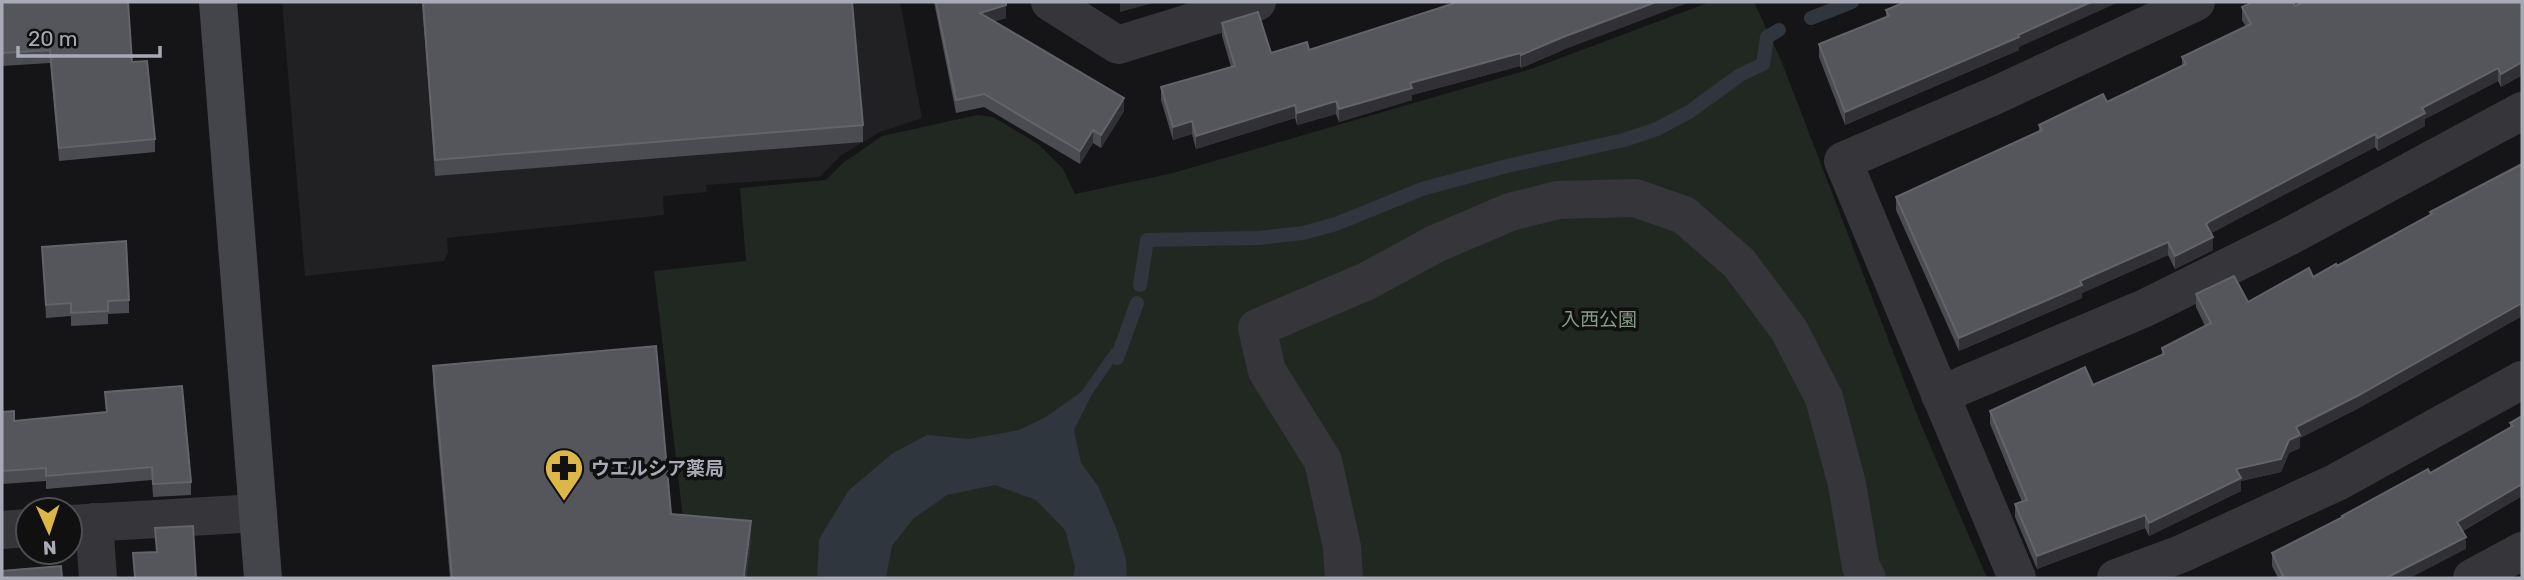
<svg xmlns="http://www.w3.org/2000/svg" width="2524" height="580" viewBox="0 0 2524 580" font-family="Rubik,'Noto Sans JP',sans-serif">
	<rect width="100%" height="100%" fill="#151416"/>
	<polygon fill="#212123" points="282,2 900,2 922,118 880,132 840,156 820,177 706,185 707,192 663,196 664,215 447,238 448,253 444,261 305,276"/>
	<polygon fill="#212822" points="1710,2 1754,2 1781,60 1920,422 1987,578 690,578 654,271 746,261 740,188 826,180 843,163 882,136 977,115 993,117 1038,144 1063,169 1075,194 1173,173 1531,69"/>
	<polygon fill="#2f363d" points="1112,348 1117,358 1091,396 1074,430 1081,463 1098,486 1117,530 1126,559 1127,578 1073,578 1075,567 1065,530 1036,500 995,485 947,495 913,519 892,546 886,578 817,578 819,539 849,490 893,453 927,435 969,439 1019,430 1046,417 1081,392"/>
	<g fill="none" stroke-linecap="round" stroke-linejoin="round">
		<g stroke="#2f363d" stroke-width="14">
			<polyline points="1811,18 1852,2"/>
			<polyline points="1140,285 1147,240 1258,238 1303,233 1336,224 1422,189 1507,166 1624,140 1657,129 1689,112 1740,75 1763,64 1767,37 1779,30"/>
			<polyline points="1117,358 1137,303"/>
		</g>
		<g stroke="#36363a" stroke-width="38">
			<polyline points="1050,2 1118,45 1257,2"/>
			<polyline points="1940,395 2145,308 2288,237 2522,111"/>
			<polyline points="94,522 98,578"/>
			<polyline points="70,524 258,513"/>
			<polyline points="2,530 28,528"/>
			<polyline points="1344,578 1342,547 1323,461 1267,371 1257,328 1367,281 1435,244 1510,212 1558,200 1635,198 1684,215 1739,263 1789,330 1824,398 1847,484 1861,567 1867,578"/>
			<polyline points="2017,578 1843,161 1994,96 2196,2"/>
			<polyline points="2116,578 2181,554 2337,482 2522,380"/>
			<polyline points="2472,578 2522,551"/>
		</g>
		<polyline stroke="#44454a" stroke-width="38" points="218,2 263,578"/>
	</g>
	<g fill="#4b4c51">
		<polygon points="2,2 132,62 155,139 155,152 59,161 50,63 2,66"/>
		<polygon points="422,2 852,2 863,125 863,142 435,176"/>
		<polygon points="934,2 1006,2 1006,18 994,21 1124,111 1101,148 1093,143 1080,164 984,107 956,113"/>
		<polygon points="2522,2 2522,75 2501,87 2498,81 2425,119 2425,126 2378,151 2375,147 2211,233 2213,250 2175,269 2168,255 2082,293 2082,298 1959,351 1896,210 1896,197 2039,132 2039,125 2107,102 2182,66 2182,57 2246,27 2242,20 2242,7"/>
		<polygon points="1886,10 2019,47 2019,50 1845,125 1819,57 1819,44 1886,18"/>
		<polygon points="1222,23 1271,53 1309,50 1563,50 1521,68 1520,66 1412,95 1412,100 1339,122 1336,114 1297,125 1295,118 1196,149 1192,134 1173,140 1161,100 1161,87 1231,67 1222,36"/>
		<polygon points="2522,164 2522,316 2357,409 2300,438 2300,448 2289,453 2281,472 2241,481 2241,491 2149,536 2145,528 2037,569 2015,517 2015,504 2022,502 1990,424 1990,411 2093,385 2162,356 2162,348 2205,326 2196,307 2196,294 2248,302 2313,277 2337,266 2430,215 2430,212"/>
		<polygon points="42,247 129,300 129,313 108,314 108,324 71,326 71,316 46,318"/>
		<polygon points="433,366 671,514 751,539 746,578 450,578 433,383"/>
		<polygon points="105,392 191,482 191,495 153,497 152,480 46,489 46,481 2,484 2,412 14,421 106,412"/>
		<polygon points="2522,416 2522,496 2463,531 2466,549 2278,578 2272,566 2272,553 2342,518 2342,516 2430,473 2510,427 2510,423"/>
	</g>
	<g fill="#313135">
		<polygon points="1120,2 1157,2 1120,12"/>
		<polygon points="1656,2 1690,2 1563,50 1521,68 1521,55 1563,37"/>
		<polygon points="2091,2 2119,2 2019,47 2019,50 1845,125 1845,112"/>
		<polygon points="1006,5 1006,18 980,26 980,13"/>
		<polygon points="1520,53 1520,66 1412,95 1412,100 1339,122 1339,109 1410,83"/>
		<polygon points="2522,62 2522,75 2501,87 2501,74"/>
		<polygon points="2498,68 2498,81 2425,119 2425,126 2378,151 2378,138 2422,108"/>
		<polygon points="1124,98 1124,111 1101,148 1101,135"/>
		<polygon points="1336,101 1336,114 1297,125 1297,113"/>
		<polygon points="1295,105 1295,118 1196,149 1196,136"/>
		<polygon points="1192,121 1192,134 1173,140 1173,127"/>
		<polygon points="1093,130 1093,143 1080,164 1080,151"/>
		<polygon points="2375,134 2375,147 2210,234 2206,224 2210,221"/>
		<polygon points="2213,237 2213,250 2175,269 2175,256"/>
		<polygon points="2168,242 2168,255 2082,293 2082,298 1959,351 1959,338 2080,281"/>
		<polygon points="2522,303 2522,316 2357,409 2300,438 2300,448 2289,453 2281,472 2241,481 2241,491 2149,536 2149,523 2236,469 2289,440 2296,427"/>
		<polygon points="2522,484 2522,496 2457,534 2457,522"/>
		<polygon points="2145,515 2145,528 2037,569 2037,556"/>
		<polygon points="751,521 751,539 746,578 744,578"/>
		<polygon points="2466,537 2466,549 2410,578 2386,578"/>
	</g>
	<g fill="#55565b" stroke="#626469" stroke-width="2">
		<polygon points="2,2 128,2 132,62 147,61 155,139 59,148 50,50 2,53"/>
		<polygon points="423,2 852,2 863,125 435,160"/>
		<polygon points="936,2 1006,2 1006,5 980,13 1124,98 1101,135 1093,130 1080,151 984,94 956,100"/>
		<polygon points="1458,2 1656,2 1563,37 1521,55 1520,53 1410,83 1412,88 1339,109 1336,101 1297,113 1295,105 1196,136 1192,121 1173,127 1161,87 1235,66 1222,23 1258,12 1271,53 1307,42 1309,50"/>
		<polygon points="1905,2 2091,2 2018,35 2019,37 1845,112 1819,44 1889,16 1886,10"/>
		<polygon points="2253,2 2293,2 2295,6 2303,2 2522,2 2522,62 2501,74 2498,68 2422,108 2425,113 2378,138 2375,134 2210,221 2206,224 2213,237 2175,256 2168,242 2080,281 2082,285 1959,338 1896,197 2042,130 2039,125 2103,94 2107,102 2186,64 2182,57 2251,24 2242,7"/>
		<polygon points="2522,164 2522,303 2357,396 2296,427 2300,435 2289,440 2281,459 2236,469 2241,478 2149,523 2145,515 2037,556 2015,504 2027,500 1990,411 2085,367 2093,385 2164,354 2162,348 2211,323 2196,294 2234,276 2248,302 2309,268 2313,277 2336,264 2337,266 2432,214 2430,212"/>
		<polygon points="126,241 129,300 108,301 108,311 71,313 71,303 46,305 42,247"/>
		<polygon points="656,346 671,514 751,521 744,574 745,578 452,578 433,366"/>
		<polygon points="182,386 191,482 153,484 152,467 46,476 46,468 2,471 2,412 14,411 14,421 107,412 105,392"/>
		<polygon points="2522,416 2522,484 2457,522 2466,537 2386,578 2278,578 2283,576 2272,553 2343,517 2342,516 2428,469 2430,473 2513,426 2510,423"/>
		<polygon points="193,526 196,578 135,578 133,553 157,552 155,528"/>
		<polygon points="61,566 62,578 2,578 2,571"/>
	</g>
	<defs>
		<g id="pharmacy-pin" transform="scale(2.0125)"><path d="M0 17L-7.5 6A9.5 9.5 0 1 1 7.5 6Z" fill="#dcb747" stroke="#101011"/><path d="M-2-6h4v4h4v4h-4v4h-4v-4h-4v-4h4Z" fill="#111"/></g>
	</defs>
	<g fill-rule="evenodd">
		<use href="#pharmacy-pin" x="564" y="468"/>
	</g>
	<g text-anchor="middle" stroke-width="7" stroke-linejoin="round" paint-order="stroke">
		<g font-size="19" fill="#819d85" stroke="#101011">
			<text x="1599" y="326">入西公園</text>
		</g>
		<g font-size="19" font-weight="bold" fill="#a8abb5" stroke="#101011" text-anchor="start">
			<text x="591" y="475">ウエルシア薬局</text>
		</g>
	</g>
	<rect width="2524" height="580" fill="none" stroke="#a8abb5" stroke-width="7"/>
	<g transform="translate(49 531) rotate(177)"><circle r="33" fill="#101011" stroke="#4d4e53" stroke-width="2"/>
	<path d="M0-5L12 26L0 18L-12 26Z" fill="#dcb747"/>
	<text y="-10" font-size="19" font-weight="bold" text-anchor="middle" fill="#a8abb5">N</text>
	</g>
	<path d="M18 46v10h142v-10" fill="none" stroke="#a8abb5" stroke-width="3.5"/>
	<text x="28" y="46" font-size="21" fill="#a8abb5" stroke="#101011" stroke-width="5" paint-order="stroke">20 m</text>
</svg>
